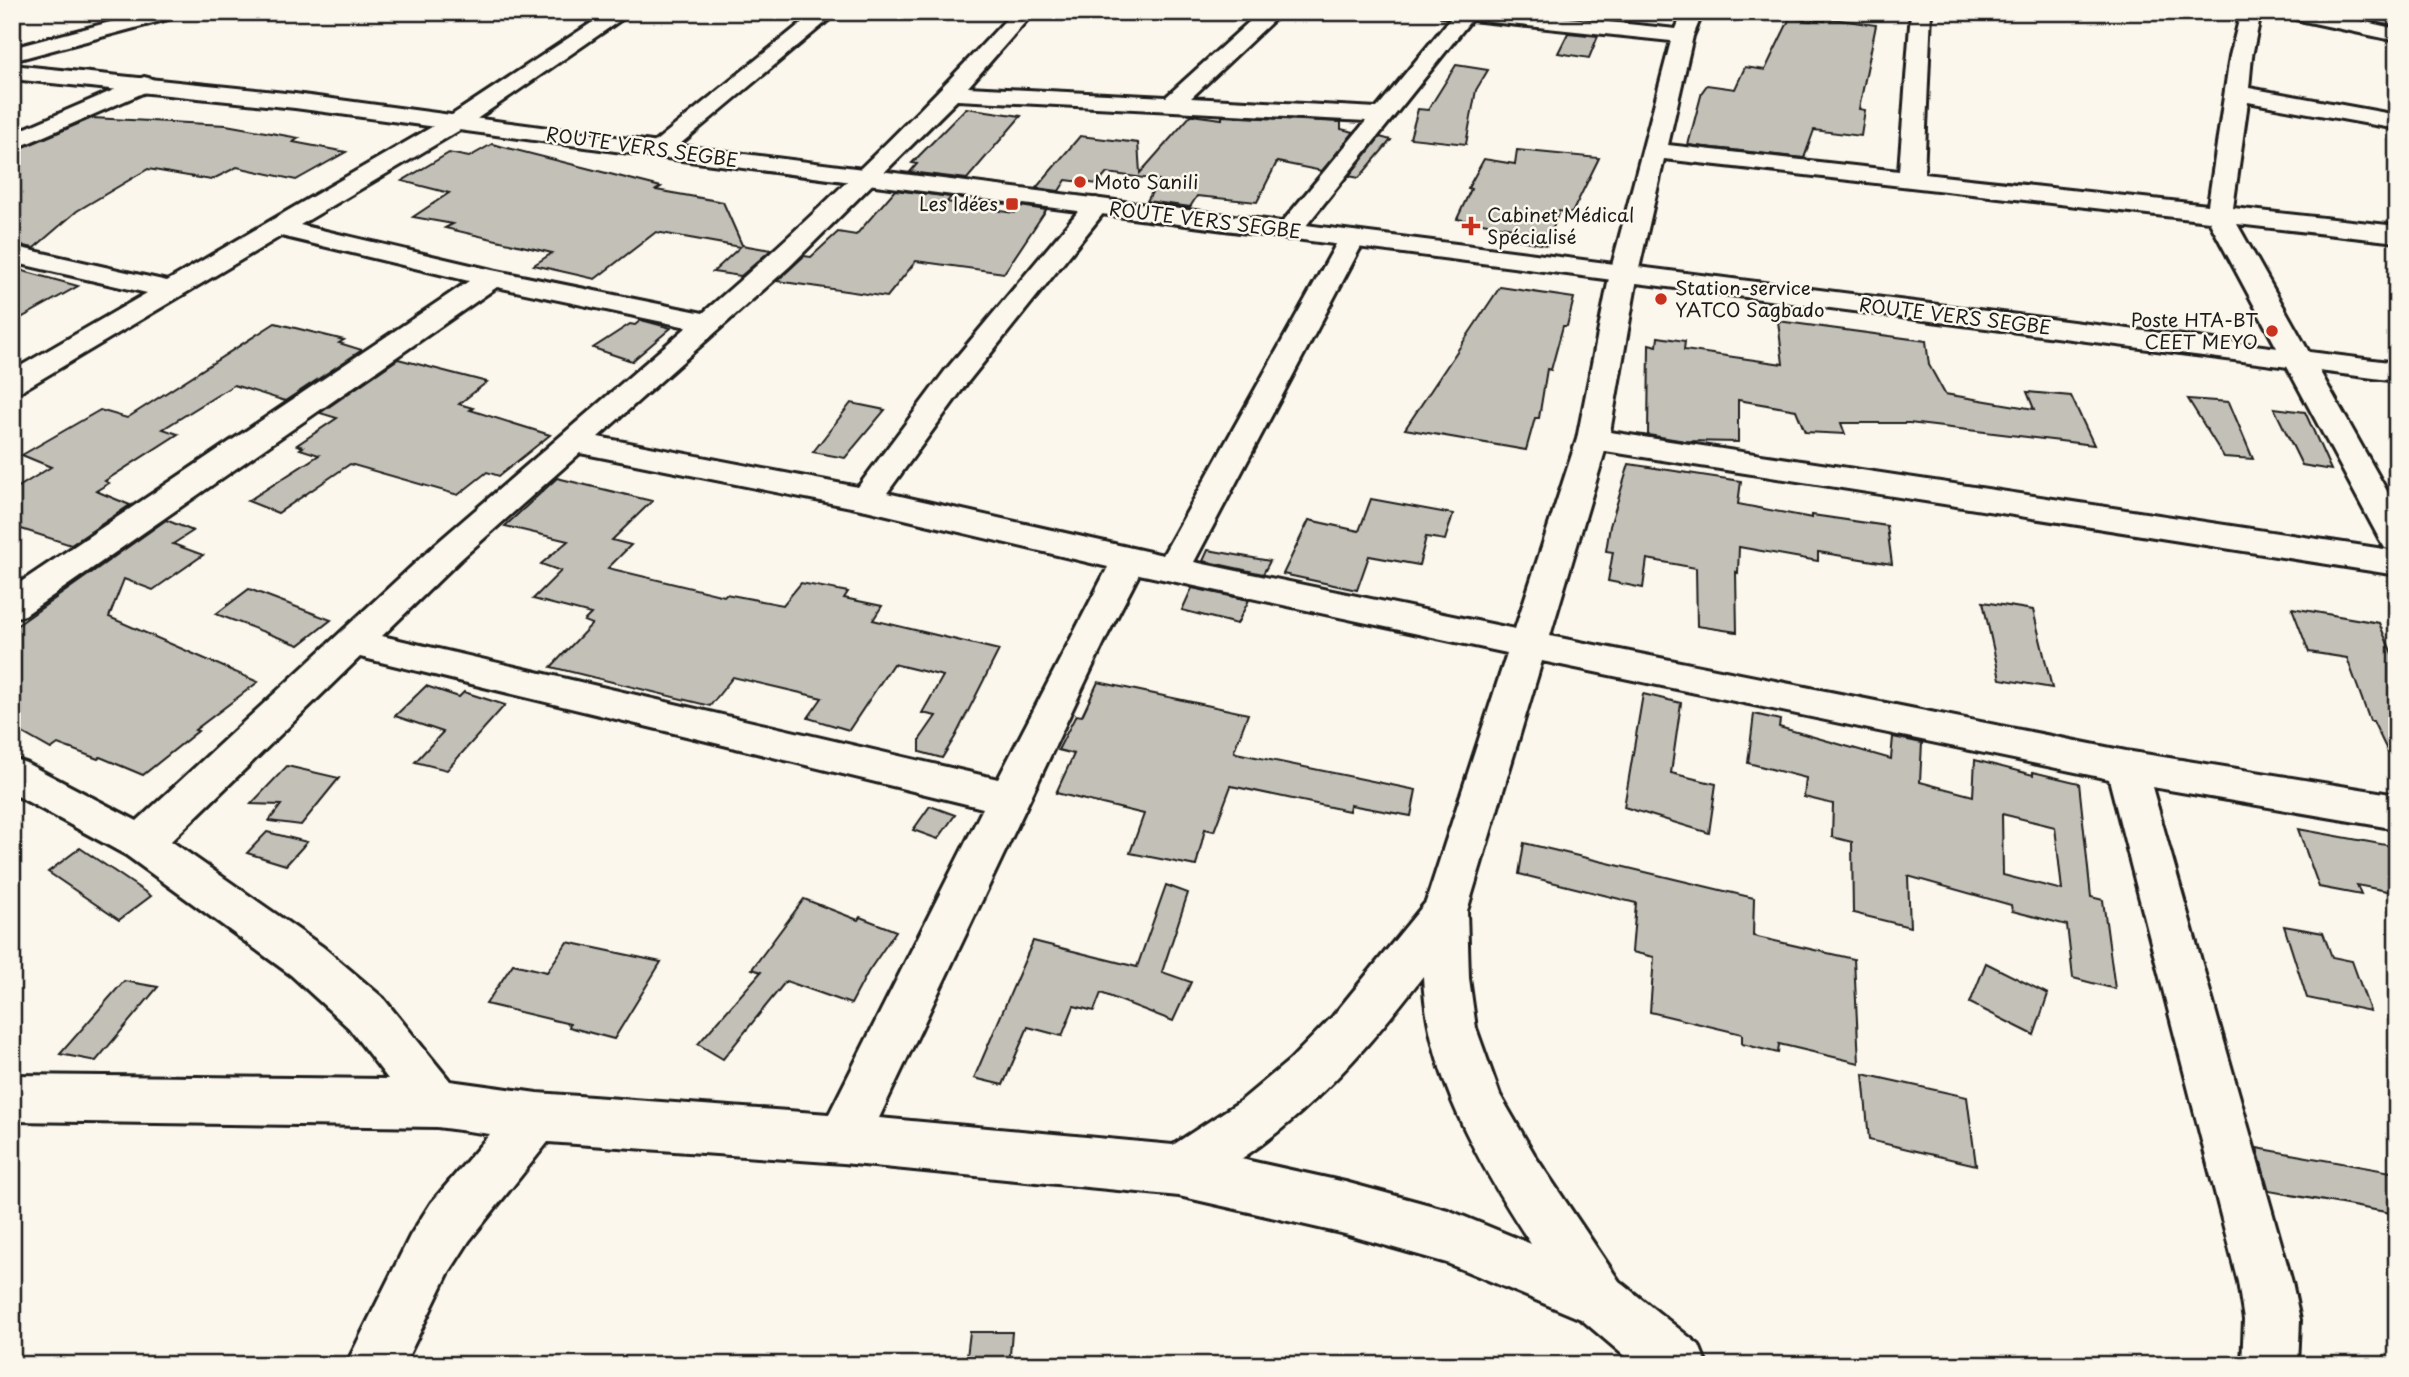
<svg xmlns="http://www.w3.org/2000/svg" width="2409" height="1377" viewBox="0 0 2409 1377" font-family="'Playpen Sans',sans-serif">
	<rect width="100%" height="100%" fill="#fbf7ec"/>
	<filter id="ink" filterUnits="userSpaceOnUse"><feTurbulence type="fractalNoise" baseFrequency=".0143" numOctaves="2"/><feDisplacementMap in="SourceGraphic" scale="14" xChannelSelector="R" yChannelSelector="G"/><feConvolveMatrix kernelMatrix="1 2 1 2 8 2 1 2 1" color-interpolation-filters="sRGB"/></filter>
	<g filter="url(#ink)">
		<g fill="#c3c0b8" stroke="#1c1c1c" stroke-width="2" fill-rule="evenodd">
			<polygon points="1790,18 1811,21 1812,19 1825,21 1825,18 1876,25 1859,109 1865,110 1861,136 1814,130 1804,158 1688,145 1702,92 1707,85 1735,89 1745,67 1765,70"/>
			<polygon points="1568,33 1598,36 1589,58 1558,53"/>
			<polygon points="1456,65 1488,70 1476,90 1466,144 1410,138 1418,109 1428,110"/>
			<polygon points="966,108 1021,116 967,179 910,172 917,164 912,163"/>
			<polygon points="1191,115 1222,119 1222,116 1341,122 1341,129 1354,132 1322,171 1277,162 1257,202 1197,196 1190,207 1147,201 1159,180 1107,173 1098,184 1066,180 1059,191 1036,188 1080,136 1138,143 1140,173"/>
			<polygon points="92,118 226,125 299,138 293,142 346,152 296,180 237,167 211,180 148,169 77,211 34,248 12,244 12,152"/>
			<polygon points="1380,137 1391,140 1359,178 1349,176"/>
			<polygon points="492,144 661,187 656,190 723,202 742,245 771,250 741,276 713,272 740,247 656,232 595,279 534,265 552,253 445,228 453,224 413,217 449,193 402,181 449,153 469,157"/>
			<polygon points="1517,150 1599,158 1572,213 1559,211 1547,245 1509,238 1513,228 1457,219 1471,189 1468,188 1484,159 1515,164"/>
			<polygon points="895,190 951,197 947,202 1007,212 1015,213 1020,206 1046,210 1004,273 916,261 887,297 777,281 804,256 811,257 838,232 856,235"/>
			<polygon points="12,268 78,286 12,323"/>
			<polygon points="1500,287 1574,298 1567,326 1563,326 1551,370 1547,369 1539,418 1535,418 1526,450 1405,429"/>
			<polygon points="641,320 671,328 632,361 593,348 630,324 635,325"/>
			<polygon points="1778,321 1926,341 1929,365 1945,394 2034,409 2027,392 2071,396 2094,445 1909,423 1841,423 1845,434 1805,432 1796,410 1738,400 1738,442 1685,441 1648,435 1649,344 1657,346 1658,337 1685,341 1684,350 1783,364"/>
			<polygon points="275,323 344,340 339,343 362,350 285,401 234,385 163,429 178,434 105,481 109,483 96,491 130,505 71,545 12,526 12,491 51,467 22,455 100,410 127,418"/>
			<polygon points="398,359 487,382 459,404 473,408 470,410 550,435 499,476 487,472 458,495 350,464 278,513 248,501 319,455 300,449 303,447 297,445 337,418 320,413"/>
			<polygon points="2188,399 2229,402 2253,459 2224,457"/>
			<polygon points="851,403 885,410 845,458 813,452"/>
			<polygon points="2274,408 2305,412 2331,470 2302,465"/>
			<polygon points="1629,464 1741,481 1738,504 1812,518 1812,515 1887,526 1892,564 1818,552 1818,561 1739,547 1738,573 1736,572 1737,632 1697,626 1696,568 1647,559 1643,588 1608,581 1613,552 1606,551 1610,526"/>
			<polygon points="557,478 652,501 612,540 631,545 608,568 724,596 726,594 783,605 801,583 848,592 844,598 882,606 873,620 999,650 955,737 942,758 920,752 920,739 936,716 922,713 943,676 893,664 849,730 808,718 822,698 733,677 710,706 551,667 592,624 584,621 591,614 533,599 561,571 541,564 568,541 505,526"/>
			<polygon points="1371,499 1453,514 1445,540 1426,537 1419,565 1369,556 1357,590 1283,574 1309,520 1359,531"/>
			<polygon points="166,520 193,531 173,544 203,555 153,590 124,579 109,617 258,682 195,730 198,731 143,775 100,757 98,759 58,744 51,749 12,727 12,629"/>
			<polygon points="1208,550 1270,561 1263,574 1203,561"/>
			<polygon points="1192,588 1249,600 1237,624 1182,610"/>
			<polygon points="249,589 331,620 299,645 216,614"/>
			<polygon points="1983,602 2033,610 2052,688 2000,679"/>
			<polygon points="2292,608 2379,623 2397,665 2397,771 2373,721 2370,721 2347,658 2309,652"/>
			<polygon points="1098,682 1248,714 1234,751 1236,753 1416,790 1411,816 1350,805 1349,811 1231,786 1214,831 1205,829 1196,866 1130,853 1144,814 1056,793 1074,754 1058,750 1076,715 1082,716"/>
			<polygon points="426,686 459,697 464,692 505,705 447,770 415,762 443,732 395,716"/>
			<polygon points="1643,694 1681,703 1671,773 1716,784 1709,833 1624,807"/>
			<path d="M 1754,714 L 1780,720 L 1779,727 L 1891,759 L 1893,737 L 1922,743 L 1920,782 L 1973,796 L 1975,760 L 2033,775 L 2033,772 L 2079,783 L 2091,897 L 2103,900 L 2115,989 L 2073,978 L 2067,925 L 2012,911 L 2011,905 L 1908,876 L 1910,927 L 1853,913 L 1852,842 L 1832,837 L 1833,804 L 1804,797 L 1806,778 L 1748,763 ZM 2002,814 L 2055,827 L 2062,890 L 2003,875 Z"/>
			<polygon points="287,766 339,778 301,825 269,821 281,805 251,804"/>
			<polygon points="930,806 955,815 938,839 913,830"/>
			<polygon points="2298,829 2397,847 2397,893 2357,885 2361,895 2319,887"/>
			<polygon points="267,832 307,842 286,865 247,853"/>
			<polygon points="1524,843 1754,898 1753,936 1854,959 1859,1063 1779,1044 1778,1053 1742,1044 1742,1034 1650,1012 1654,957 1632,952 1636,903 1519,874"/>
			<polygon points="80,848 151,896 119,920 48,872"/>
			<polygon points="1166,885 1188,893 1162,972 1191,982 1173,1021 1101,993 1094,1011 1074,1006 1062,1036 1028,1027 1003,1085 974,1078 1033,941 1137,967"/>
			<polygon points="804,899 858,920 860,917 896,931 868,972 851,1004 786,981 723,1059 698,1044 761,972 752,969"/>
			<polygon points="2284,926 2323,933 2332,957 2352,961 2370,1011 2307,998"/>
			<polygon points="567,942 661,962 614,1039 569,1027 570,1024 486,1004 513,964 547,972"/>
			<polygon points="1986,963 2048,994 2034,1035 1970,1003"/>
			<polygon points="124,981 158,987 96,1061 60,1054"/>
			<polygon points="1863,1074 1967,1097 1976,1165 1869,1140"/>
			<polygon points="2257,1148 2397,1173 2397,1214 2269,1191"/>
			<polygon points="970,1332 1012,1332 1009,1365 966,1365"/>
		</g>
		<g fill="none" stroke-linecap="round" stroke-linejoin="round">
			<g stroke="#1c1c1c" stroke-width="6">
				<g id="minor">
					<polygon points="148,12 182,12 179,16 12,61 12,48"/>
					<path d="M 608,12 L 632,12 L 465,127 L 300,225 L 492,270 L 703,313 C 812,219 915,118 1013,12 L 1034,12 L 968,87 L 1166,97 L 1260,12 L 1282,12 L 1191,98 L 1377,108 L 1451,18 L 1442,16 L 1439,12 L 1511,12 L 1676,29 L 1683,12 L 1703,12 L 1693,36 L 1668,145 L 1899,171 L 1911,12 L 1931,12 L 1924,174 L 2208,205 L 2230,56 L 2241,12 L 2261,12 L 2252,56 L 2249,88 L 2397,115 L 2397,129 L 2248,102 L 2233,208 L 2397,226 L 2397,242 L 2237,224 L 2397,509 L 2397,551 L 2385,548 L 2380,540 L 2209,221 L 1664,159 L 1638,273 L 1610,432 L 2397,551 L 2397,575 L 1605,451 L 1550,636 L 2126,751 L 2397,795 L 2397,829 L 2152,787 L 2292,1282 L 2300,1320 L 2298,1365 L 2242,1365 L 2244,1320 L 2238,1282 L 2109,779 L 1542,661 L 1467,911 L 1469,978 L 1476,1028 L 1500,1095 L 1537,1159 L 1619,1281 L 1699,1345 L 1707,1365 L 1635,1365 L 1581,1319 L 1447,1263 L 1345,1234 L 1179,1196 L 843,1163 L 548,1142 L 469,1241 L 448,1274 L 404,1365 L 346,1365 L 410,1236 L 431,1203 L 490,1134 L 437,1127 L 12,1121 L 12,1075 L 388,1079 L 349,1028 L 291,975 L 126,855 L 12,793 L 12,758 L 26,763 L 137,821 L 437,543 L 687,327 L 497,287 L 25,615 L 12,618 L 12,588 L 469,281 L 281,236 L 23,390 L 12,393 L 12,371 L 147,293 L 12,262 L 12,246 L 167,281 L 449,117 ZM 1471,20 L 1671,41 L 1610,273 L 1577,439 L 1515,629 L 1194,562 L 1365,239 L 1361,233 L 1352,231 L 1343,233 L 1339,239 L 1163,555 L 887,493 L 967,383 L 1105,211 L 1109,206 L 1105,201 L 1096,198 L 1087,201 L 945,371 L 858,487 L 598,437 L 790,266 L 957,100 L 1366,121 L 1275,231 L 1279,237 L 1288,239 L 1297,237 ZM 580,453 L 866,510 L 1108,567 L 998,779 L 382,636 L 461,559 ZM 1139,574 L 1507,653 L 1426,902 L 1333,1016 L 1290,1060 L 1242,1100 L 1173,1145 L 879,1118 L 1108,634 ZM 360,657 L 983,808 L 829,1114 L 537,1093 L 450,1081 L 383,998 L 323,947 L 171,841 ZM 1423,976 C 1427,1074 1478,1163 1531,1244 L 1448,1210 L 1345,1182 L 1241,1159 C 1314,1110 1370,1045 1423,976 Z"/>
					<polygon points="815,12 838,12 667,155 651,155 647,150 651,145"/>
					<polygon points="2280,12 2320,12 2397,29 2397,41 2290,18"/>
					<polygon points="144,77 152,79 155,84 152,89 12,150 12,134"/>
				</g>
			</g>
			<g stroke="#1c1c1c" stroke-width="6">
				<polygon id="major" points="12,65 295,94 689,147 2397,363 2397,381 689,161 295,108 12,79"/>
			</g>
			<use href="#minor" fill="#fbf7ec" fill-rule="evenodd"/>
			<use href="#major" fill="#fbf7ec" fill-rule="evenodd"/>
		</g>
	</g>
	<g fill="#c8321e" stroke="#fbf7ec" stroke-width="2.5">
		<circle cx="1080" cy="182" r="7"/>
		<rect x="1005" y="197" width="14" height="14" rx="3.5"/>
		<path d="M1467.5 215.5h7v7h7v7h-7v7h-7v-7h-7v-7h7z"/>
		<circle cx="1661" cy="299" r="7"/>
		<circle cx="2272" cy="331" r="7"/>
	</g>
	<g text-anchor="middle" stroke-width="5" stroke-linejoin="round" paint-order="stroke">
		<g font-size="19" fill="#1c1c1c" stroke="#fbf7ec">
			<text transform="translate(642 147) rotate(8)" y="7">ROUTE VERS SEGBE</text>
			<text transform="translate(1205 220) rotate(7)" y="7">ROUTE VERS SEGBE</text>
			<text transform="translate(1955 316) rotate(7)" y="7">ROUTE VERS SEGBE</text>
		</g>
		<g font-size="19" fill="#1c1c1c" stroke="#fbf7ec" text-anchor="start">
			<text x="1094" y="189">Moto Sanili</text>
			<text x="998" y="211" text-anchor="end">Les Idées</text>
			<text x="1487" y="222">Cabinet Médical<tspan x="1487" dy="22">Spécialisé</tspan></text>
			<text x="1675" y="295">Station-service<tspan x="1675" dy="22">YATCO Sagbado</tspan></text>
			<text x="2258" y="327" text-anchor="end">Poste HTA-BT<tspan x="2258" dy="22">CEET MEYO</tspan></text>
		</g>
	</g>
	<rect width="2409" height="1377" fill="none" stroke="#fbf7ec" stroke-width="42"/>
	<rect x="21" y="21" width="2367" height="1335" fill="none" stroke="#1c1c1c" stroke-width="2.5" filter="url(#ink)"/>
</svg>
